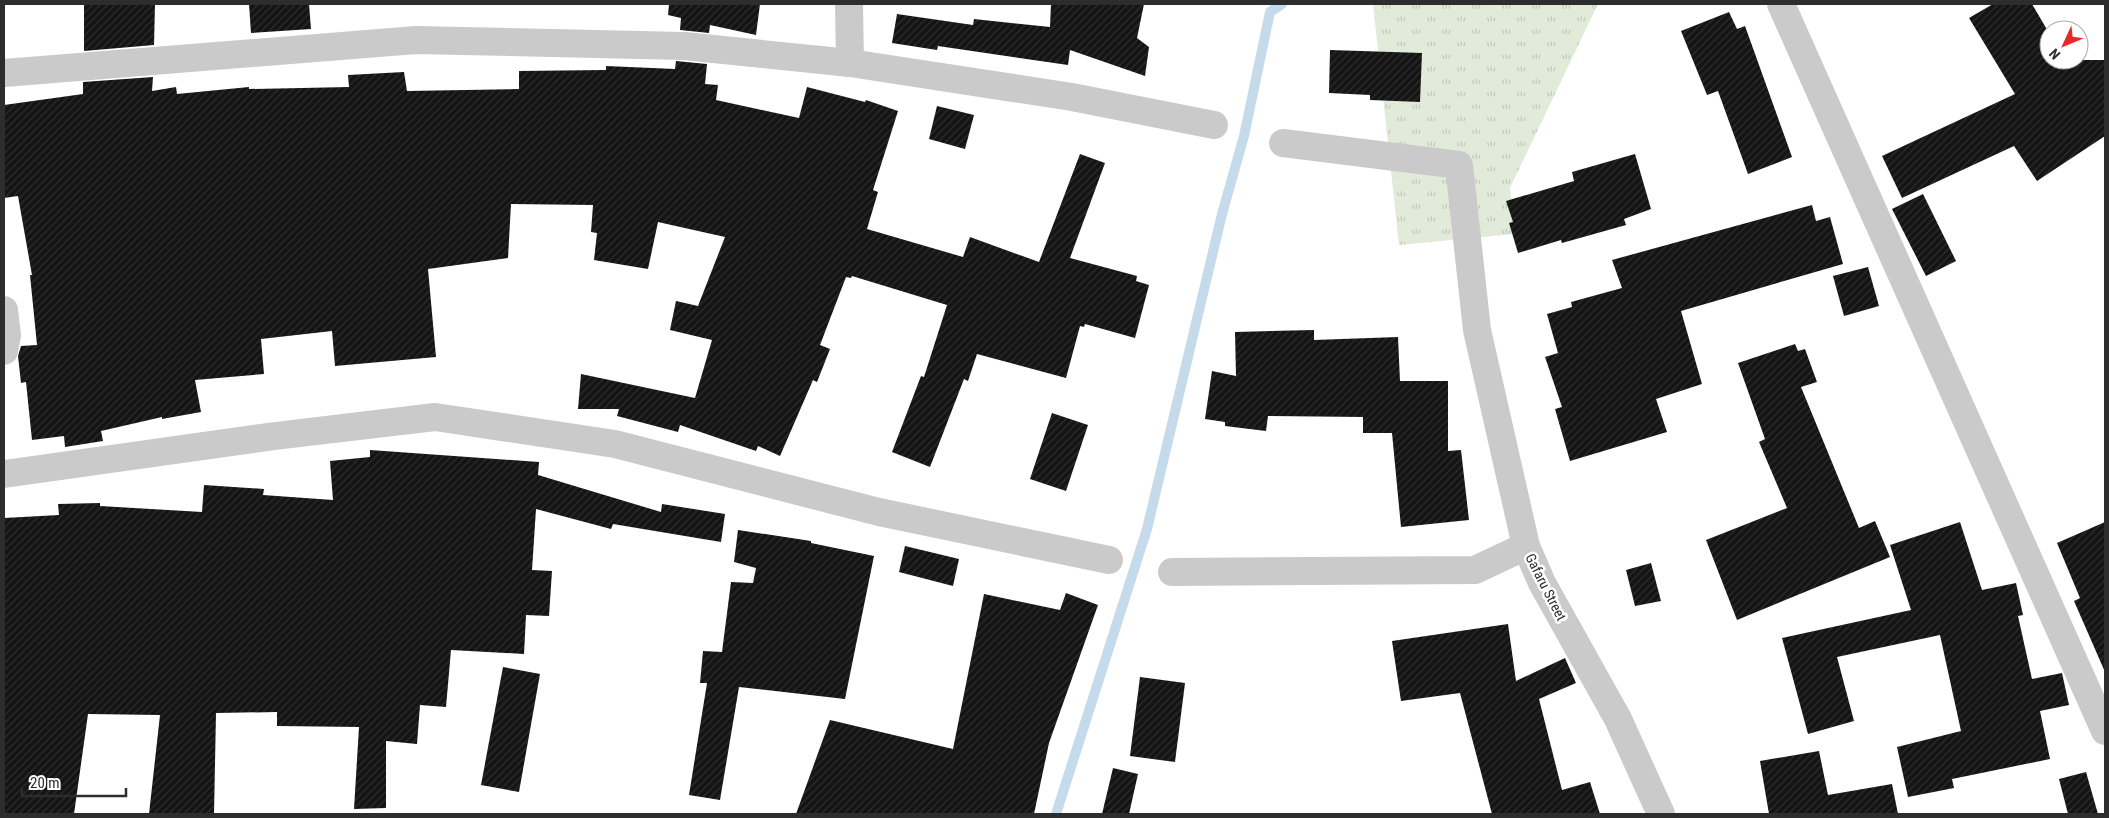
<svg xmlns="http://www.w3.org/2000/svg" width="2109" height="818" viewBox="0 0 2109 818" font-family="'Roboto Condensed',sans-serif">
	<defs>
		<pattern id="grass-tufts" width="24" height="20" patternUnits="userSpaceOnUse" patternTransform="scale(1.25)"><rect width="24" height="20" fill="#e2ebd9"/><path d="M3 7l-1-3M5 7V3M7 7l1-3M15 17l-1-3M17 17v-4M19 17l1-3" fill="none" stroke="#c2cabb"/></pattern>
		<pattern id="building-hatch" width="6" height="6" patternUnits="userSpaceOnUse" patternTransform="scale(1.25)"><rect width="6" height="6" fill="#141414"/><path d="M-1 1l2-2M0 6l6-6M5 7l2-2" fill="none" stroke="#2e2e2e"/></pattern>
	</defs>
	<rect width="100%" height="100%" fill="#fff"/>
	<polygon fill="url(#grass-tufts)" points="1373,4 1598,4 1510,188 1515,234 1399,245"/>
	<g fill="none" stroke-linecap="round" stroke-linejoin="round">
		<polyline stroke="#c5dbec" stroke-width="10" points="1056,814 1147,529 1222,214 1244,136 1270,12 1282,4"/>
	</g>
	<g fill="url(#building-hatch)">
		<polygon points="84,4 155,4 154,45 84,51"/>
		<polygon points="249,4 309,4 311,29 251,33"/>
		<polygon points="669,4 760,4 756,35 710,25 709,33 680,30 681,18 668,15"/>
		<polygon points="1051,4 1144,4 1137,38 1149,47 1145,76 1070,50 1068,65 938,46 937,50 892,43 897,14 973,25 974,19 1050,27"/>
		<polygon points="1993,4 2032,4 2049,33 2049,60 2105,60 2105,136 2037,181 2014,146 1902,198 1882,156 2015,94 1969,18"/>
		<polygon points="1729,12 1737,29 1745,26 1792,157 1748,174 1718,91 1707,95 1681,31"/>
		<polygon points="1330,50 1422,53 1420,102 1370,100 1370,95 1329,93"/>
		<polygon points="676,61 707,64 705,84 718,85 716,100 799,118 807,87 865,102 866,100 898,111 873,190 878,192 867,229 963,257 970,237 1039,262 1080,154 1105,163 1070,258 1137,276 1136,281 1149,285 1135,338 1085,324 1084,327 1080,326 1066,378 977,354 968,381 964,379 930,467 892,452 921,376 924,377 947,305 852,276 851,278 846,277 820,345 830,349 817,382 813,380 780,456 758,446 756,451 680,425 678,432 617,416 619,409 578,409 581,374 695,398 712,340 670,330 676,301 698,306 725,237 658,222 648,269 594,260 597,233 591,232 593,205 511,204 508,258 428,269 436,357 335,366 332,331 261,339 264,374 195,380 201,412 162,419 162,417 101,431 103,441 65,447 64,436 32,440 26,382 21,383 18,356 21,346 37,345 30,275 32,275 18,196 4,198 4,105 83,94 83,82 153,77 152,91 176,87 177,94 249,87 249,89 349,87 348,75 404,72 407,91 519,89 519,71 606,70 606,66 675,69"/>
		<polygon points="937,106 974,115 965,149 929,139"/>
		<polygon points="1635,154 1651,209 1624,219 1626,225 1562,243 1561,240 1518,253 1509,223 1513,222 1506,201 1574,181 1572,172"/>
		<polygon points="1923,194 1956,261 1926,276 1892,209"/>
		<polygon points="1812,205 1816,221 1830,217 1843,264 1681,311 1702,384 1656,399 1667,432 1570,461 1555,409 1562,407 1545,357 1558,353 1547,314 1572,307 1571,302 1622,288 1612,260"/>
		<polygon points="1868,267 1879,306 1844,316 1833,276"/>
		<polygon points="1314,330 1314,340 1398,337 1400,381 1448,381 1448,451 1461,450 1469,520 1401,527 1392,433 1363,433 1363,417 1268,416 1266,431 1225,426 1225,422 1205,419 1212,371 1236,376 1235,332"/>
		<polygon points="1795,344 1798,351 1805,349 1817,382 1801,387 1859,528 1875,521 1890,557 1737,620 1706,540 1787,508 1759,442 1765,439 1738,363"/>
		<polygon points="1052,413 1088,425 1066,491 1030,479"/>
		<polygon points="370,450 539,462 538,475 661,512 662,504 725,514 721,542 613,524 611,529 536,509 532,570 552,571 549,616 526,615 524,654 451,650 446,707 420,705 417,744 386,741 386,808 354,809 359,727 277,726 277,712 216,713 214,814 149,814 160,715 88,714 74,814 4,814 4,518 59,515 58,504 100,503 100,506 202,512 204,485 264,489 263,495 333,500 330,461 370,457"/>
		<polygon points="1960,522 1982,590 2016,583 2023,615 2018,616 2032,679 2062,673 2069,705 2040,711 2050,759 1952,779 1954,788 1908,797 1897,747 1961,731 1940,635 1837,657 1854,721 1808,734 1782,638 1911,610 1890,545"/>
		<polygon points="2105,522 2105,672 2074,601 2080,598 2057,543"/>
		<polygon points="738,530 811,541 811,543 874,556 845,699 739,687 720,800 689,795 707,683 700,683 703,651 722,652 731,582 753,583 756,568 734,562"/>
		<polygon points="905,546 959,559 953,586 899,572"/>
		<polygon points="1651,563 1661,601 1635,606 1626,570"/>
		<polygon points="1066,593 1098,605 1049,743 1034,814 796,814 830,720 953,749 984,594 1060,610"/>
		<polygon points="1508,624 1516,681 1565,658 1576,683 1539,699 1562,790 1590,782 1600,814 1492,814 1460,693 1401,701 1392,641"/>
		<polygon points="503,667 540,674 519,792 481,785"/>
		<polygon points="1140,677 1185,683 1175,762 1130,756"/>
		<polygon points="1819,751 1828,795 1892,784 1898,814 1769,814 1760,761"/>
		<polygon points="1113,768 1138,774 1129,814 1102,814"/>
		<polygon points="2086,772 2098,814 2068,814 2059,779"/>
	</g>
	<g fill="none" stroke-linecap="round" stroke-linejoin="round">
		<g stroke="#cacaca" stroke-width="28">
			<polyline points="849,4 850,63"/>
			<polyline points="1781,4 2105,731"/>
			<polyline points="4,73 416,40 684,46 850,63 1072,97 1214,125"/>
			<polyline points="1283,143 1459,165 1477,330 1526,546"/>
			<polyline points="4,310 7,335 4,351"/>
			<polyline points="4,474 275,436 435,417 615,444 879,512 1109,560"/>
			<polyline points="1172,572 1475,570 1526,546 1542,583 1618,719 1661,814"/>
		</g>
	</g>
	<g text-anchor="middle" stroke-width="5" stroke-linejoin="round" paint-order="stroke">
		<g font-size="14" fill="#2d2d2d" stroke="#fff">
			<text transform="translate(1546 587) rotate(63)" y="5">Gafaru Street</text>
		</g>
	</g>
	<rect width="2109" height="818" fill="none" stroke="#2d2d2d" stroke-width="10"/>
	<g transform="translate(2064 45) rotate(226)"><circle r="24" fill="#ffffff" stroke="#ababab"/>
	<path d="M0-4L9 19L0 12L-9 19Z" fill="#ec272b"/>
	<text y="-8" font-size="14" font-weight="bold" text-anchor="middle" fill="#2d2d2d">N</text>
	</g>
	<path d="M22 788v8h104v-8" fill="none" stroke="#2d2d2d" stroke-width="2.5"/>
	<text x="30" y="788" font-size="15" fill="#2d2d2d" stroke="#ffffff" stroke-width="4" paint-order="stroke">20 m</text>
</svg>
